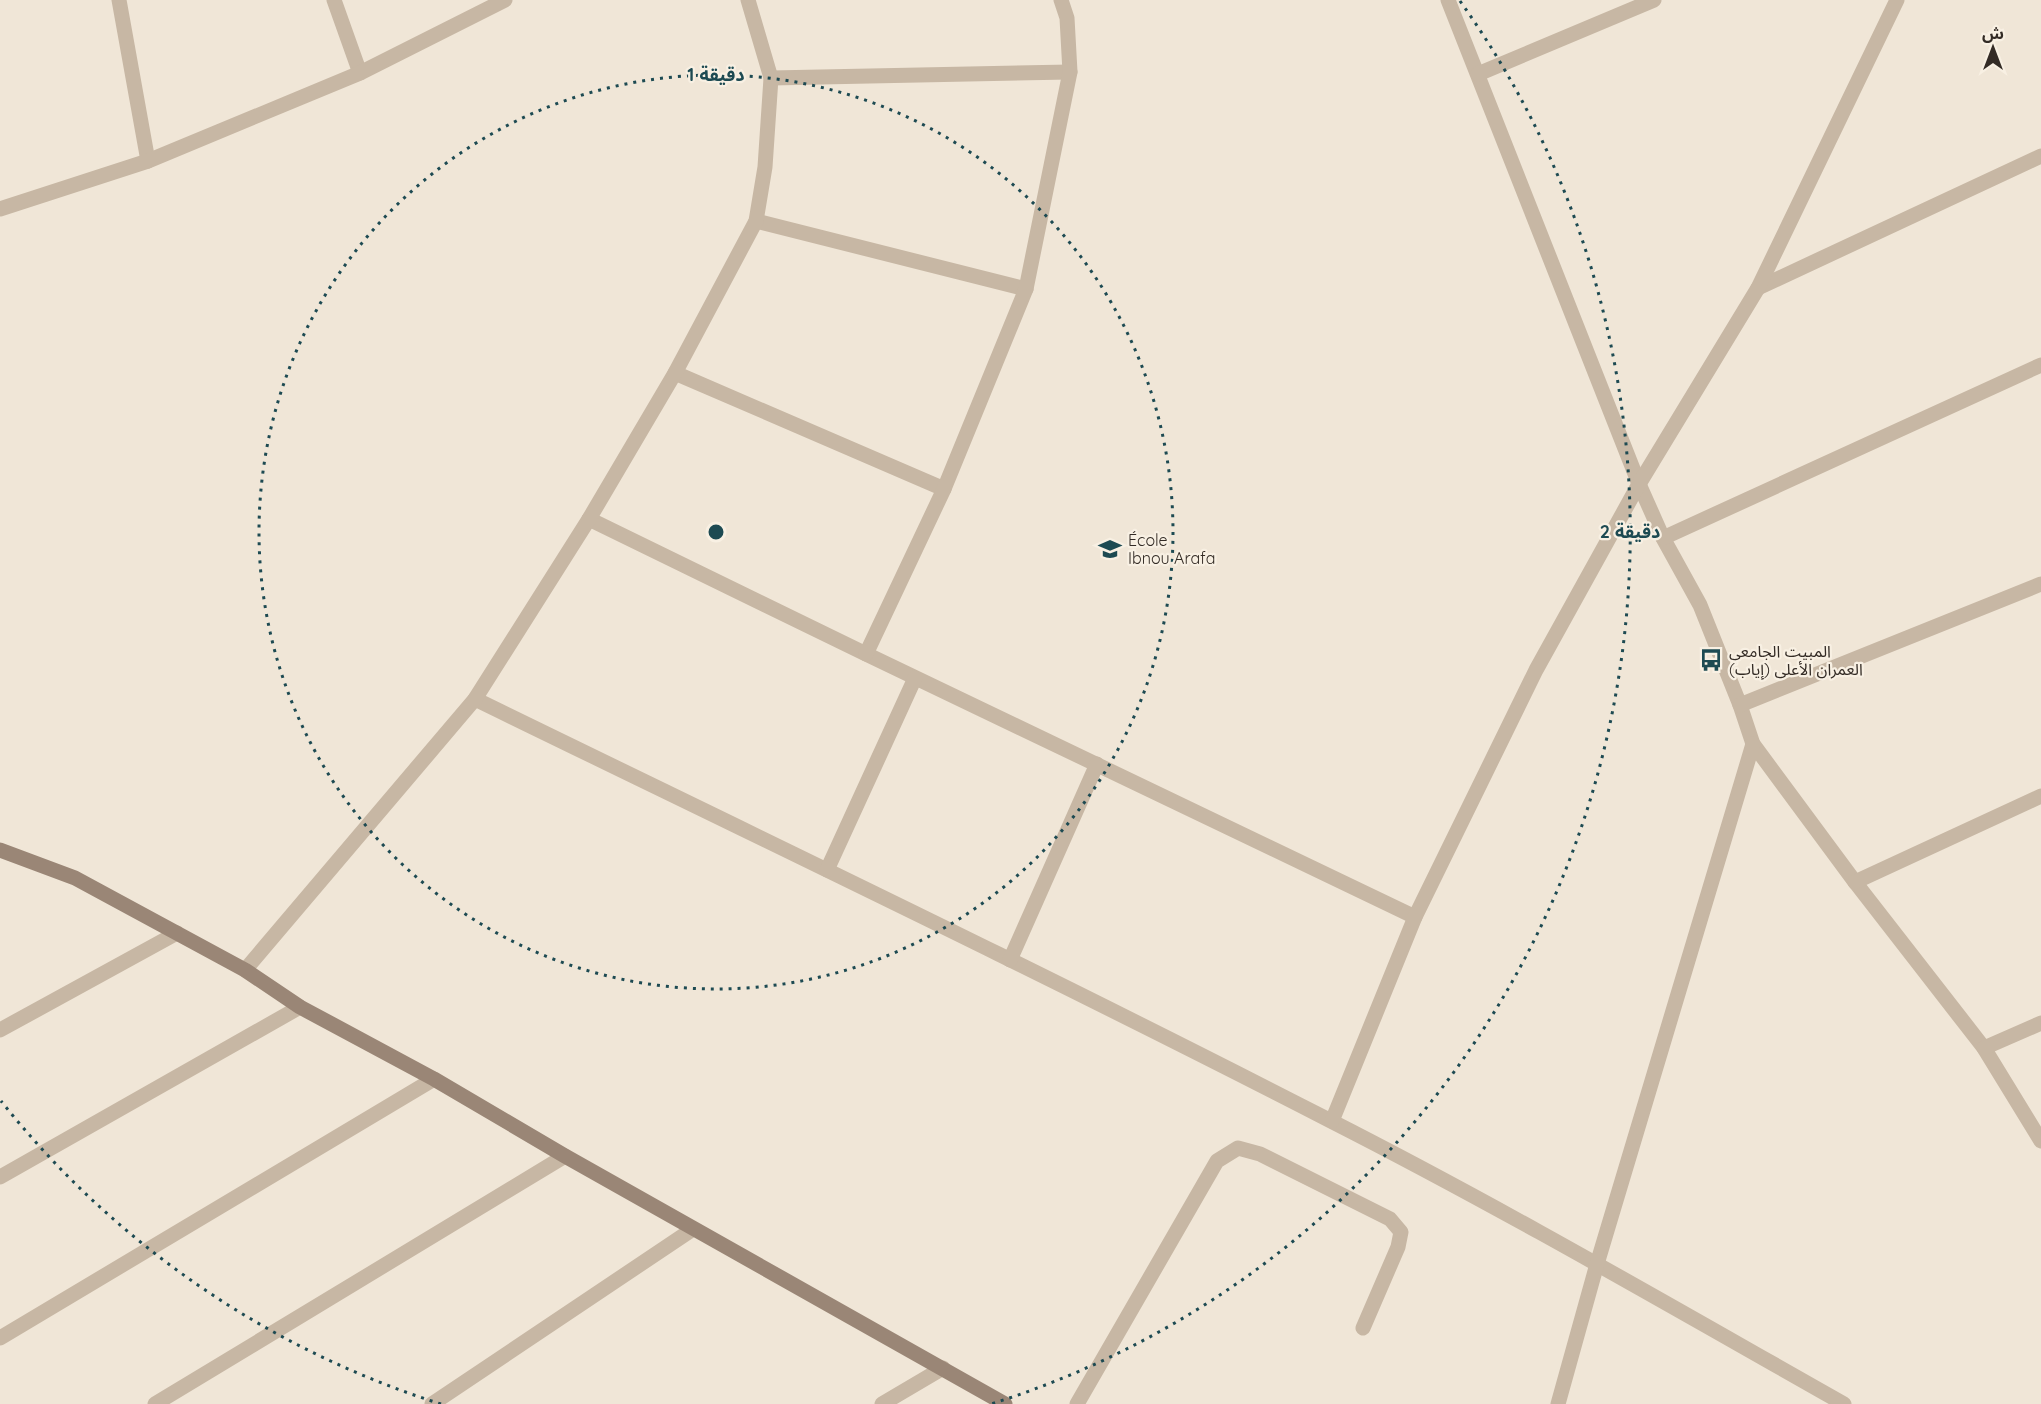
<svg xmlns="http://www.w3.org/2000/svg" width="2041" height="1404" viewBox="0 0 2041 1404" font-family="Quicksand,'Noto Sans Arabic',sans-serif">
	<rect width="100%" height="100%" fill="#f0e6d7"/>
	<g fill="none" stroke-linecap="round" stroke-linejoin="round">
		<polyline stroke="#c7b7a4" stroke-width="15" points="1077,1404 1217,1161 1238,1148 1260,1154 1390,1219 1401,1232 1398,1247 1363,1328"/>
		<g stroke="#c7b7a4" stroke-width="15">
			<polyline points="119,0 148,161"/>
			<polyline points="334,0 360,73"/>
			<polyline points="1448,0 1639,484 1663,538 1700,605 1740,705 1753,744 1855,882 1984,1048 2041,1141"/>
			<polyline points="1478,74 1654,0"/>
			<polyline points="771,78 1070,72"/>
			<polyline points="0,209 148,161 360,73 505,0"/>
			<polyline points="756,221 1026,289"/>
			<polyline points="1758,288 2041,156"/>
			<polyline points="675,373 944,489"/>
			<polyline points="589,519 866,654 1415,917"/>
			<polyline points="1663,538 2041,365"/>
			<polyline points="866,654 944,489 1026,289 1070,72 1067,18 1061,0"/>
			<path d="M 475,699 C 760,838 1047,975 1329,1120 C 1504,1209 1674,1308 1844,1404"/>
			<polyline points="1740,705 2041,584"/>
			<polyline points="827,870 915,678"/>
			<polyline points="1855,882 2041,796"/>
			<polyline points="1010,960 1097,764"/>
			<polyline points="245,970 475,699 589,519 675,373 756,221 765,167 771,78 748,0"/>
			<polyline points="0,1030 177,933"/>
			<polyline points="1984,1048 2041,1023"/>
			<polyline points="1332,1121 1415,917 1536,670 1639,484 1758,288 1897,0"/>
			<polyline points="0,1177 300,1007"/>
			<polyline points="0,1338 434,1079"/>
			<polyline points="155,1404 565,1156"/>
			<polyline points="432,1404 693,1229"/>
			<polyline points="882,1404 943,1368"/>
			<polyline points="1558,1404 1597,1264 1753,744"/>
		</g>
		<polyline stroke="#9a8676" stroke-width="15" points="0,850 75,878 245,970 300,1007 434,1079 565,1156 1005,1404"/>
	</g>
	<g fill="none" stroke="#1d4a52" stroke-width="3" stroke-dasharray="3 6">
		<circle cx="716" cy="532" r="457"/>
		<path d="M441 1404A914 914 0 0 1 1 1101M1460 1A914 914 0 0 1 991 1404"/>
	</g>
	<defs>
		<g id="school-bare" transform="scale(1.8)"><path d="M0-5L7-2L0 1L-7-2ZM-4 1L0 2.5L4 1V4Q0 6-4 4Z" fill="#1d4a52" stroke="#f8f0e3" stroke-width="2.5" paint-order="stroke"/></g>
		<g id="bus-bare" transform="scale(1.8)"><path d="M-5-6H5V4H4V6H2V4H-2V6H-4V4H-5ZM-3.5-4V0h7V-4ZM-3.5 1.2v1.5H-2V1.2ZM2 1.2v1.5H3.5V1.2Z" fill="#1d4a52" stroke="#f8f0e3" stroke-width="2.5" paint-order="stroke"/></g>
	</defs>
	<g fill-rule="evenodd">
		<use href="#school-bare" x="1110" y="549"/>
		<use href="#bus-bare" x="1711" y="660"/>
	</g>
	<g text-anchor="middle" stroke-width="4.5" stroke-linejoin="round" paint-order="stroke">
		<g font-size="16" fill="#332b25" stroke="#f8f0e3" text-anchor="start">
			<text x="1128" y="546">École<tspan x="1128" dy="18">Ibnou Arafa</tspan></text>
			<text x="1729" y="657">المبيت الجامعي<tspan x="1729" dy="18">العمران الأعلى (إياب)</tspan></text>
		</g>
	</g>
	<circle cx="716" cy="532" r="9" fill="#1d4a52" stroke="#f8f0e3" stroke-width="3"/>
	<g font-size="18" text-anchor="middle" font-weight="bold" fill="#1d4a52" stroke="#f8f0e3" stroke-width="4.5" stroke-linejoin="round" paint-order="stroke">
		<text x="716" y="81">1 دقيقة</text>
		<text x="1630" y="538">2 دقيقة</text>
	</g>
	<g transform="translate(1993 48)" stroke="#f8f0e3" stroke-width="4.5" paint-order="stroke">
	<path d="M0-4.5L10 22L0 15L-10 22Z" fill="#332b25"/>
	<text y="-9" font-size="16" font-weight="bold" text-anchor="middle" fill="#332b25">ش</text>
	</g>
</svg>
